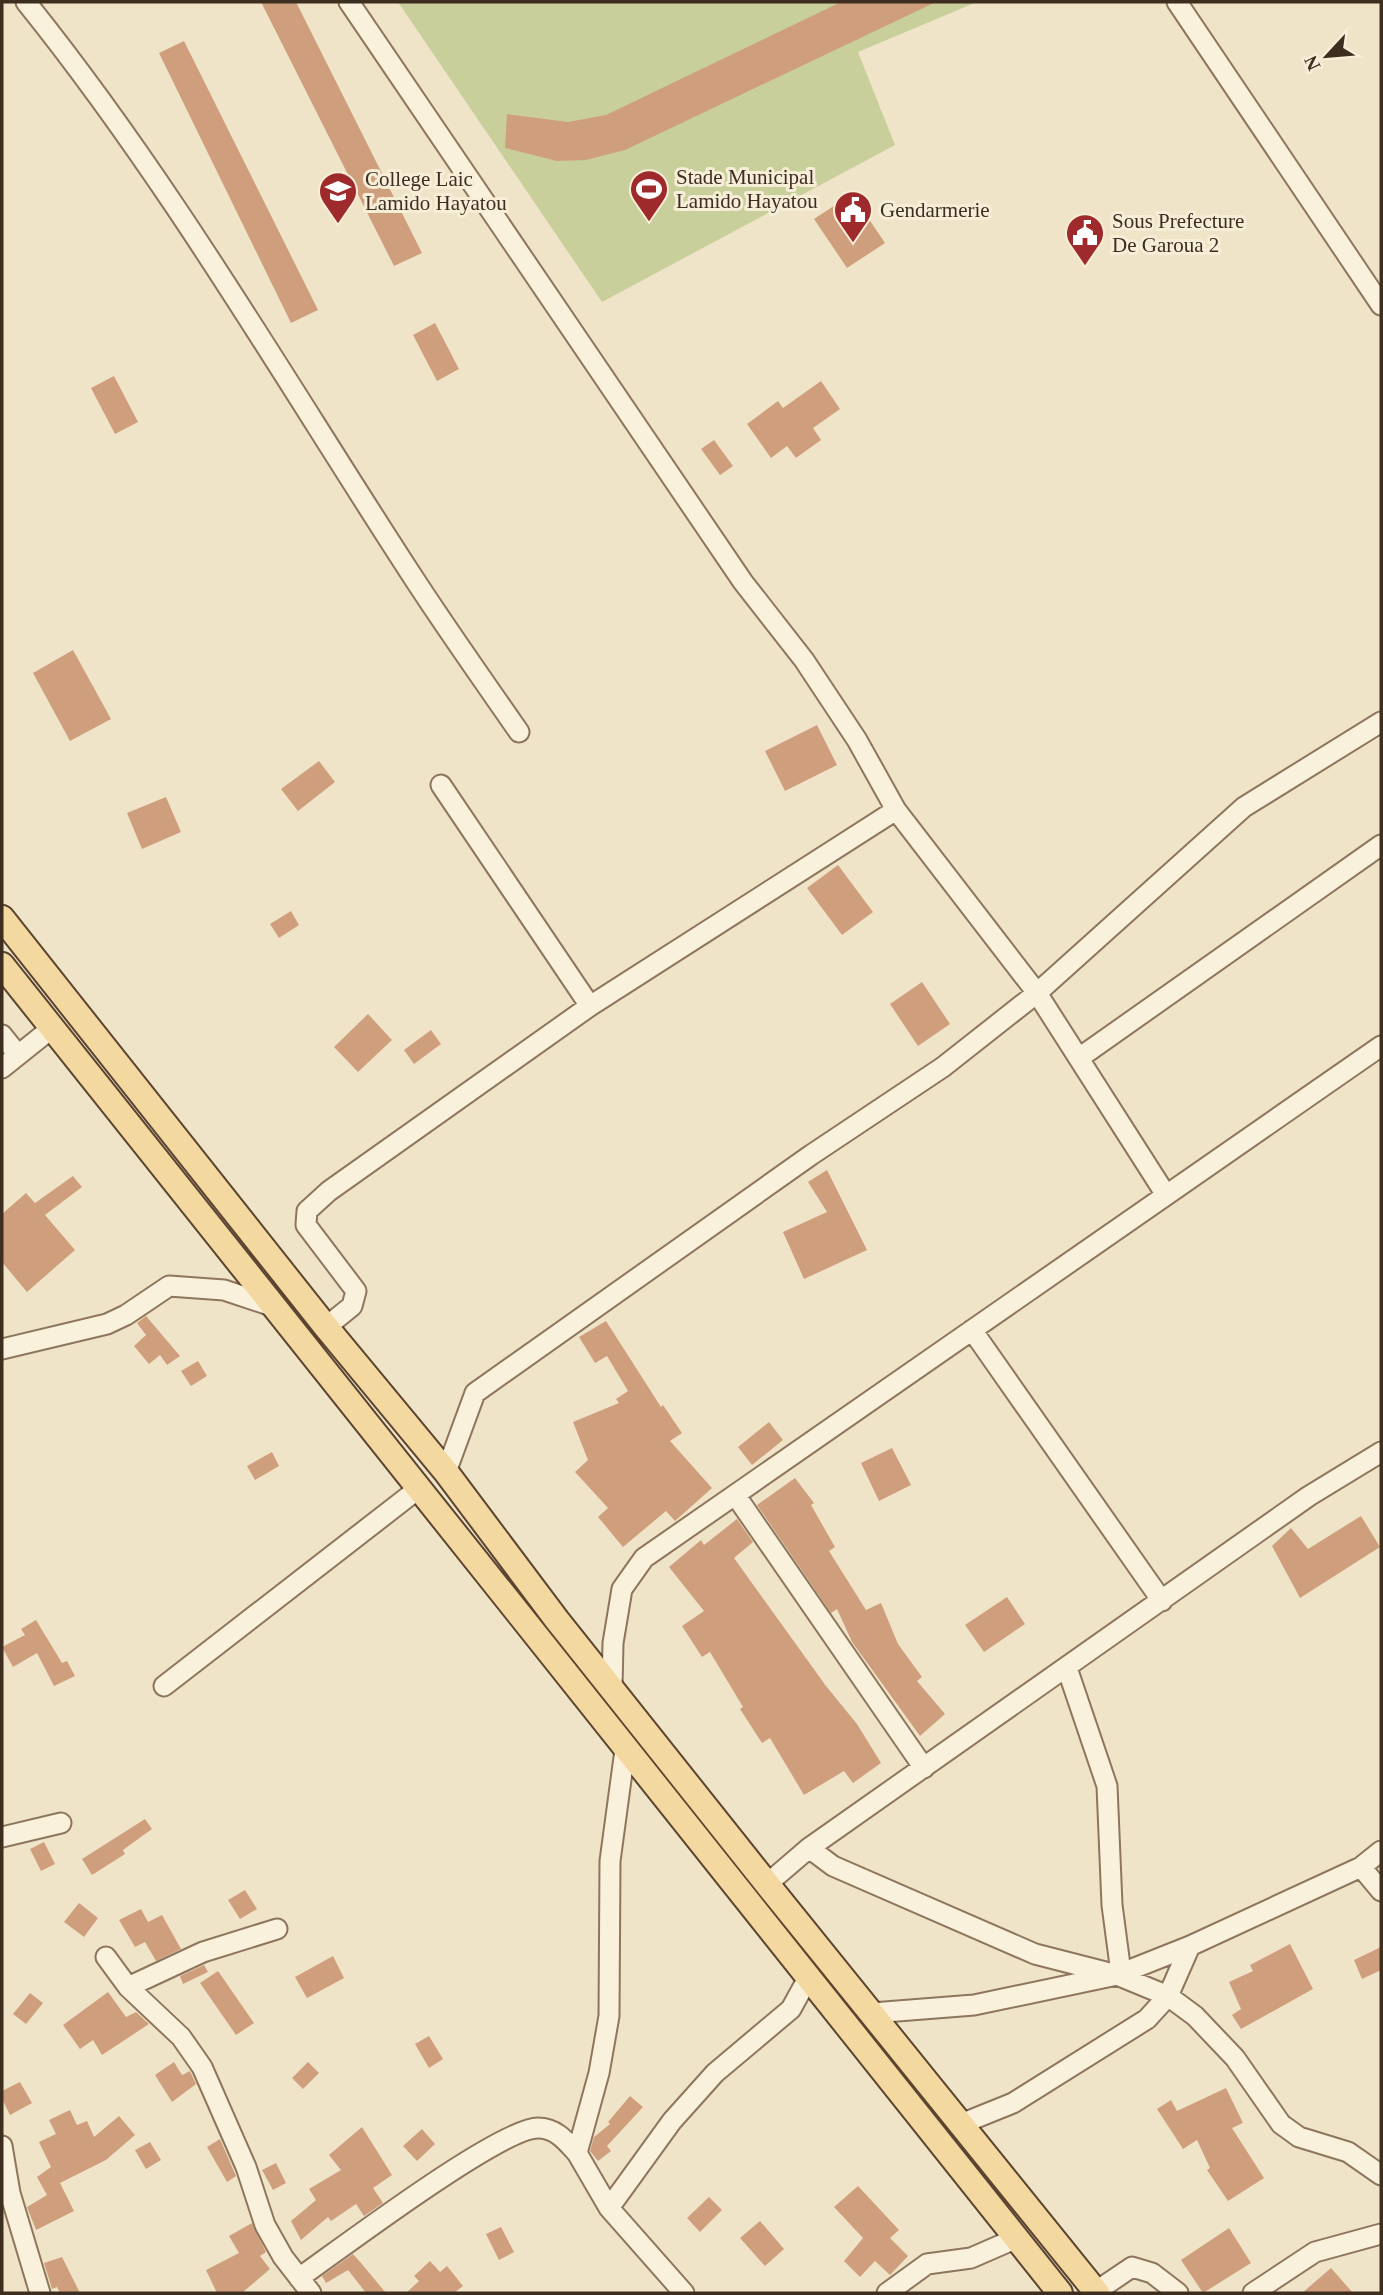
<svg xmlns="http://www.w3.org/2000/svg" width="1383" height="2295" font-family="Georgia,serif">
<rect width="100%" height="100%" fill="#f0e4c8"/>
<path fill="#c9cf9b" d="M398,2H977L858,52L895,145L602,302Z"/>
<path fill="#cf9f7d" d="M261,2H296L422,253L394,266Z
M841,2H936L625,150L586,160L557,161L505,148L507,114L568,122L606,115Z
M184,41L318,310L291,323L159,53Z
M852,194L885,243L847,268L814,219Z
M435,323L459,369L437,381L413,335Z
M114,376L138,422L115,434L91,388Z
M821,381L840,409L813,428L821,440L796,458L787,446L771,458L747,424L778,401L783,408Z
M714,440L733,466L720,475L701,449Z
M73,650L111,719L70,741L33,673Z
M817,725L837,765L785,791L765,751Z
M319,761L335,782L298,811L281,789Z
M166,797L181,832L142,849L127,813Z
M838,865L873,912L842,935L807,888Z
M291,911L299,925L279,938L270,924Z
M922,982L950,1024L918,1046L890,1004Z
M368,1014L392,1040L358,1072L334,1047Z
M431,1030L441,1044L414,1064L404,1050Z
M827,1170L867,1250L804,1279L783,1232L827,1212L808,1182Z
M73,1176L82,1187L45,1215L75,1250L27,1292L2,1262V1214L26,1193L35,1203Z
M146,1316L180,1356L167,1365L160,1355L149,1364L134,1346L146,1335L137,1323Z
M606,1321L661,1407L663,1405L682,1433L670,1441L712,1488L675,1521L666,1511L623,1547L598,1517L608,1508L575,1472L588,1460L573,1422L619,1403L616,1399L628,1391L607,1356L595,1363L579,1337Z
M198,1361L207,1376L191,1386L181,1371Z
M769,1422L783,1440L752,1465L738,1447Z
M892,1448L911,1485L879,1501L861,1463Z
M272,1452L279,1466L255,1480L247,1466Z
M795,1478L814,1503L811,1505L835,1547L829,1551L866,1610L881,1603L898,1644L922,1677L917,1681L945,1714L920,1736L852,1642L837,1609L831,1613L757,1505Z
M1361,1516L1380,1547L1300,1598L1272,1546L1291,1528L1308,1549Z
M737,1519L753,1542L734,1558L826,1686L857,1724L881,1763L853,1783L844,1771L804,1795L770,1738L762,1743L740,1709L743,1707L710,1652L702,1657L682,1626L704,1611L669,1567L701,1540L704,1545Z
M1007,1597L1025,1624L984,1652L965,1625Z
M36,1620L62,1663L67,1661L75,1676L54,1686L37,1653L13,1667L2,1647L25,1635L21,1629Z
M145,1819L152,1829L123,1850L125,1854L92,1875L82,1859Z
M44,1842L55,1864L41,1871L30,1849Z
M245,1890L257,1909L240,1919L228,1900Z
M79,1903L98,1918L84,1937L64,1922Z
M141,1909L148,1922L162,1915L181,1949L156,1961L145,1942L135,1947L119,1920Z
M1290,1944L1313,1989L1241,2029L1232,2015L1241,2009L1229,1982L1253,1971L1250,1965Z
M1381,1947V1970L1362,1979L1354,1960Z
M333,1956L344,1978L307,1998L295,1977Z
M204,1965L208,1972L183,1984L180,1976Z
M218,1971L254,2023L236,2035L200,1983Z
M108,1992L126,2017L136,2012L149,2024L102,2055L93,2040L80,2049L63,2025Z
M30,1993L43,2003L26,2024L13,2014Z
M429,2036L443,2059L429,2068L415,2044Z
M174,2062L182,2075L190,2071L196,2084L172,2102L155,2075Z
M308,2062L319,2073L303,2089L292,2078Z
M20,2082L32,2103L10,2115L2,2099V2091Z
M1226,2088L1243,2123L1232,2128L1264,2178L1228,2201L1207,2170L1210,2168L1197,2140L1183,2149L1157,2109L1171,2100L1177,2111Z
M630,2096L643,2107L607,2146L611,2151L598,2161L590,2151L594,2137L610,2124L608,2122Z
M70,2110L77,2125L87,2121L94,2137L119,2116L135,2135L106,2160L60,2183L74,2211L36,2230L27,2207L47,2195L37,2177L51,2167L39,2142L56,2134L49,2120Z
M362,2127L392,2175L373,2188L383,2203L364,2216L356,2204L331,2221L328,2217L301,2240L291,2221L316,2200L309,2189L341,2170L329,2155Z
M422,2129L435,2144L417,2161L403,2146Z
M220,2139L236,2176L227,2182L207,2147Z
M150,2142L161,2160L146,2169L135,2150Z
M276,2163L286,2183L273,2190L262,2170Z
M858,2186L899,2230L890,2238L908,2256L890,2275L875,2261L860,2277L844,2261L863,2238L834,2207Z
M709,2197L722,2210L700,2232L687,2218Z
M760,2221L784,2249L765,2266L740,2238Z
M252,2223L266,2252L260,2256L270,2269L242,2293H217L206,2270L239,2253L229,2236Z
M501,2227L514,2252L499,2260L486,2234Z
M1229,2228L1251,2263L1203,2293L1181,2260Z
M353,2254L361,2263L386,2293H366L348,2270L326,2283L322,2276Z
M62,2257L80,2293H60L57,2287L52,2289L44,2263Z
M430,2261L440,2272L447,2266L463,2286L454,2293H406L419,2281L414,2276Z
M1331,2268L1353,2293H1302Z"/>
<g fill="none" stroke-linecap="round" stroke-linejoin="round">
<defs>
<path id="minor" d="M26,2C170,181 286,382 411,574C446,628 483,680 519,732
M349,2L743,582L804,660L857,740L896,810L1037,993L1166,1195
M1177,2L1381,305
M441,785L590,1006
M2,1035L18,1055
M1079,1058L1381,845
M2,1068L52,1028
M326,1327L352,1306L356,1291L306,1225L307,1211L329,1191L590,1006L896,810
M972,1330L1162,1601
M2,1349L107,1324L126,1315L169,1286L224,1290L272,1306
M446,1472L475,1393L811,1155L943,1067L1037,993L1244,807L1381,722
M736,1496L924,1768
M1067,1668L1107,1786L1112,1905L1121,1973
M164,1686L418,1489
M612,1687L613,1643L622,1589L644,1558L1381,1046
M625,1750L610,1861L609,2016L599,2073L577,2153L609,2208L684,2293
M2,1837L61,1823
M809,1848L833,1866L1035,1954L1117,1975L1168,1996L1195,2016L1235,2058L1281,2124L1299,2137L1348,2152L1381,2175
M1361,1867L1381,1891
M767,1884L809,1848L1309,1496L1381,1452
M106,1957L128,1987L181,2037L202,2067L246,2167L265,2225L283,2257L311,2293
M128,1987L203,1952L277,1929
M872,2013L974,2005L1117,1975L1190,1946L1361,1867L1381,1851
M961,2124L1013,2103L1147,2019L1168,1996L1190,1946
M2,2146L10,2193L40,2293
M609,2208L672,2121L715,2073L791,2009L808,1978
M299,2278C339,2250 500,2128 538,2128C556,2128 566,2141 577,2153
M1095,2292L1132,2267L1152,2273L1178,2293
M887,2293L927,2264L971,2258L1017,2238
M1253,2293L1315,2252L1381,2234"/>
<path id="major" d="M2,918L326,1327L446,1472L557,1620L767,1884L1097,2293
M2,965L1060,2293"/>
</defs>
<use href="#minor" stroke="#8d765c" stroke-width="23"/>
<use href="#major" stroke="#5b4430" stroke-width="28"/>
<use href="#minor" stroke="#faf1dc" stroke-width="19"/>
<use href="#major" stroke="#f3d9a0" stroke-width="24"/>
</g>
<defs>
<symbol id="stadium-pin" viewBox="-11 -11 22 30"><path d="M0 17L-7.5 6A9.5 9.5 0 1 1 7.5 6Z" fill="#9e2a2b" stroke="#f7eed8"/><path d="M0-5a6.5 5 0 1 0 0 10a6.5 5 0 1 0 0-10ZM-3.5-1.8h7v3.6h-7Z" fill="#fff"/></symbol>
<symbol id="school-pin" viewBox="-11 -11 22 30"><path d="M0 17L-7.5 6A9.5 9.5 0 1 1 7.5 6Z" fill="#9e2a2b" stroke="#f7eed8"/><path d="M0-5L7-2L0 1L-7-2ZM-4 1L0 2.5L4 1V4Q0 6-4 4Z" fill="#fff"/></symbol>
<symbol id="civic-pin" viewBox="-11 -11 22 30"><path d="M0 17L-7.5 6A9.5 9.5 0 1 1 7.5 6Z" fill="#9e2a2b" stroke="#f7eed8"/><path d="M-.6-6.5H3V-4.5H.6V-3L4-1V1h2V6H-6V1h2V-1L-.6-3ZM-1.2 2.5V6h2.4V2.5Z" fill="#fff"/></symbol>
</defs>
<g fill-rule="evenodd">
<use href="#stadium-pin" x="627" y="167" width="44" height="60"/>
<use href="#school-pin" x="316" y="169" width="44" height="60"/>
<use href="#civic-pin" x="831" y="188" width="44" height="60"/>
<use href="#civic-pin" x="1063" y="211" width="44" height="60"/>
</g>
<g text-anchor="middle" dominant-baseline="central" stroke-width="6" stroke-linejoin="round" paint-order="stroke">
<g font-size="21" fill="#3d2e20" stroke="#f7eed8" text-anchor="start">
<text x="676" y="177">Stade Municipal<tspan x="676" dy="24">Lamido Hayatou</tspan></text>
<text x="365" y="179">College Laic<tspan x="365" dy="24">Lamido Hayatou</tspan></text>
<text x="880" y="210">Gendarmerie</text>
<text x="1112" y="221">Sous Prefecture<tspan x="1112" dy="24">De Garoua 2</tspan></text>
</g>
</g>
<rect width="1383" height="2295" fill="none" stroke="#3d2e20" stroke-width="7"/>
<g transform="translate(1327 56) rotate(244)" stroke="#f7eed8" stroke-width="5" paint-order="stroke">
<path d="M0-5L12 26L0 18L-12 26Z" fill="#3d2e20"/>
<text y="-10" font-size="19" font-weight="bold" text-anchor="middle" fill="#3d2e20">N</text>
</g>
</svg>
